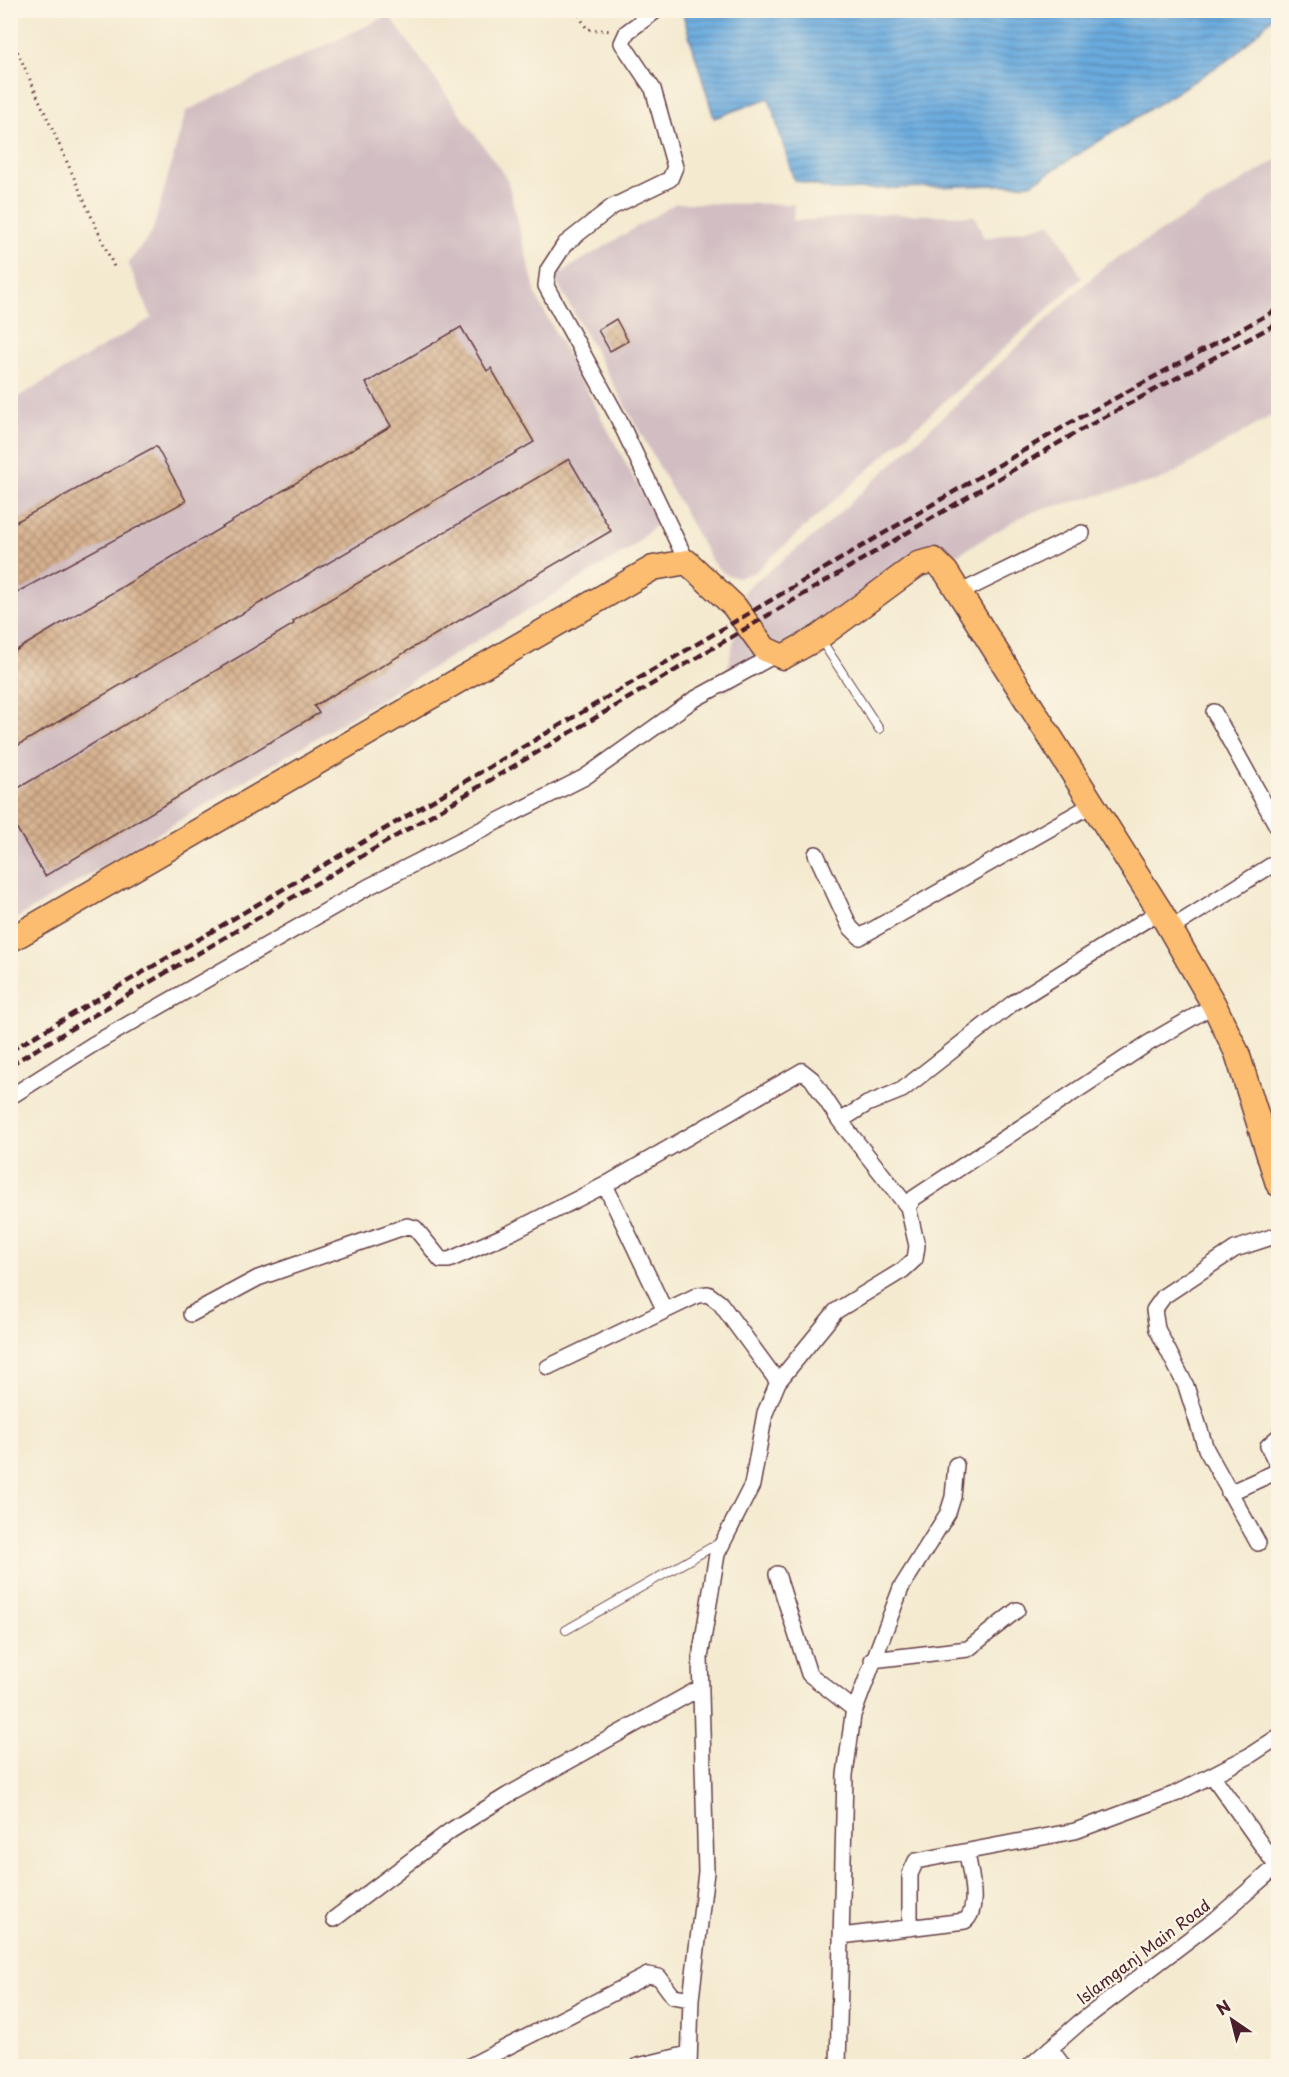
<svg xmlns="http://www.w3.org/2000/svg" width="1289" height="2077" font-family="'Playpen Sans',sans-serif">
<defs>
<pattern id="water-rules" width="6" height="5" patternUnits="userSpaceOnUse" patternTransform="scale(1.5)"><rect width="6" height="5" fill="#6aabde"/><path d="M0 2.5h6" fill="none" stroke="#598bb4"/></pattern>
<pattern id="building-cross-hatch" width="8" height="8" patternUnits="userSpaceOnUse" patternTransform="scale(1.5)"><rect width="8" height="8" fill="#d5b08d"/><path d="M0 0l8 8M0 8l8-8" fill="none" stroke="#af8f73"/></pattern>
</defs>
<rect width="100%" height="100%" fill="#fcf5e5"/>
<filter id="ink" filterUnits="userSpaceOnUse"><feTurbulence type="fractalNoise" baseFrequency=".0167" numOctaves="2"/><feDisplacementMap in="SourceGraphic" scale="12" xChannelSelector="R" yChannelSelector="G"/><feConvolveMatrix kernelMatrix="1 2 1 2 8 2 1 2 1" color-interpolation-filters="sRGB"/></filter>
<filter id="wash" filterUnits="userSpaceOnUse"><feTurbulence type="fractalNoise" baseFrequency=".008" numOctaves="4" result="noise"/><feDisplacementMap in="SourceGraphic" scale="24" xChannelSelector="R" yChannelSelector="G"/><feGaussianBlur stdDeviation="1.35" result="paint"/><feColorMatrix in="noise" values="0 0 0 0 0 0 0 0 0 0 0 0 0 0 0 0 0 1.4 0 .05"/><feComposite in="paint" operator="in"/></filter>
<g filter="url(#wash)">
<rect width="100%" height="100%" fill="#f4ead0"/>
<path fill="#d2bec2" d="M389,15L507,179L537,298L658,523L631,548L11,922V401L152,318L128,263L152,233L186,111Z
M1278,159V412L1164,479L1028,513L722,693L745,589L819,532L1104,266Z
M676,203L794,204L793,221L889,214L975,216L984,239L1052,223L1082,278L755,572L739,577L726,575L712,562L554,277Z"/>
<path fill="url(#water-rules)" stroke="#5a6584" stroke-width="1.5" d="M682,11L1278,10V12L1234,56L1031,184L832,190L794,180L769,98L714,118Z"/>
<g id="blocks">
<path fill="url(#building-cross-hatch)" d="M616,319L628,341L610,351L598,330Z
M461,327L487,371L491,368L534,442L10,750V654L391,426L366,383Z
M156,446L186,501L10,596V525Z
M569,459L611,531L314,706L319,713L45,876L10,817V793L294,624L293,621Z"/>
</g>
</g>
<g filter="url(#ink)">
<use href="#blocks" fill-opacity="0" stroke="#643d44" stroke-width="1.5"/>
<g fill="none" stroke-linecap="round" stroke-linejoin="round">
<defs>
<path id="service" d="M821,640L879,729
M566,1630L719,1543"/>
<path id="minor" d="M657,10L627,32L622,43L653,89L675,167L670,179L612,207L565,244L548,270L546,286L617,416L687,562
M959,593L1082,533
M1214,712L1278,828
M816,854L850,927L860,937L1093,804
M1170,929L1278,861
M10,1097L92,1045L368,887L585,777L693,700L775,655
M840,1121L867,1104L902,1090L1013,1003L1160,911
M605,1185L665,1311
M191,1314L258,1278L407,1226L415,1228L441,1260H449L510,1233L605,1185L802,1071L812,1079L840,1121L908,1207
M548,1367L698,1295L708,1294L720,1303L778,1382
M1229,1493L1276,1472L1277,1464L1268,1446L1278,1437
M1258,1543L1206,1449L1186,1386L1157,1329L1154,1310L1164,1296L1235,1249L1278,1235
M777,1574L809,1674L855,1710
M872,1660L968,1649L1017,1610
M1212,1775L1277,1867
M334,1919L450,1831L508,1795L700,1688
M910,1928V1874L916,1861L1075,1831L1175,1794L1249,1756L1278,1737
M841,1936L965,1921C981,1908 969,1870 967,1852
M1050,2048L1063,2066
M470,2066L648,1975L659,1977L673,1996L691,1999
M638,2066L688,2054
M689,2066L691,1999L706,1872L700,1658L717,1554L752,1485L765,1413L778,1382L836,1311L903,1270L915,1259L917,1246L908,1207L914,1198L1147,1044L1214,1005
M838,2066L845,1775L853,1715L901,1588L948,1513L953,1497L956,1465
M1030,2066L1079,2023L1216,1919L1278,1865"/>
<path id="primary" d="M10,940L653,568L687,562L734,606L765,649L783,657L819,637L918,564L934,560L946,572L1160,911L1214,1005L1237,1053L1278,1184"/>
</defs>
<use href="#service" stroke="#643d44" stroke-width="10"/>
<use href="#minor" stroke="#643d44" stroke-width="18"/>
<use href="#primary" stroke="#643d44" stroke-width="27"/>
<path stroke="#643d44" stroke-width="3" stroke-dasharray="1.5 4.5" stroke-linecap="butt" d="M576,10L587,29L612,31
M10,35L115,269"/>
<use href="#service" stroke="#fff" stroke-width="8"/>
<use href="#minor" stroke="#fff" stroke-width="15"/>
<use href="#primary" stroke="#fcbd6f" stroke-width="24"/>
<path stroke="#4a1f2b" stroke-width="4.5" stroke-dasharray="9 4.5" stroke-linecap="butt" d="M10,1051L1070,423L1278,309
M10,1065L1077,432L1278,323"/>
</g>
</g>
<g text-anchor="middle" dominant-baseline="central" stroke-width="4.5" stroke-linejoin="round" paint-order="stroke">
<g font-size="16" fill="#4a1f2b" stroke="#fcf5e5">
<text transform="translate(1143 1951) rotate(-37)">Islamganj Main Road</text>
</g>
</g>
<rect width="1289" height="2077" fill="none" stroke="#fcf5e5" stroke-width="36"/>
<g transform="translate(1232 2020) rotate(325)" stroke="#fcf5e5" stroke-width="4.5" paint-order="stroke">
<path d="M0-4.5L10 22L0 15L-10 22Z" fill="#4a1f2b"/>
<text y="-9" font-size="16" font-weight="bold" text-anchor="middle" fill="#4a1f2b">N</text>
</g>
</svg>
